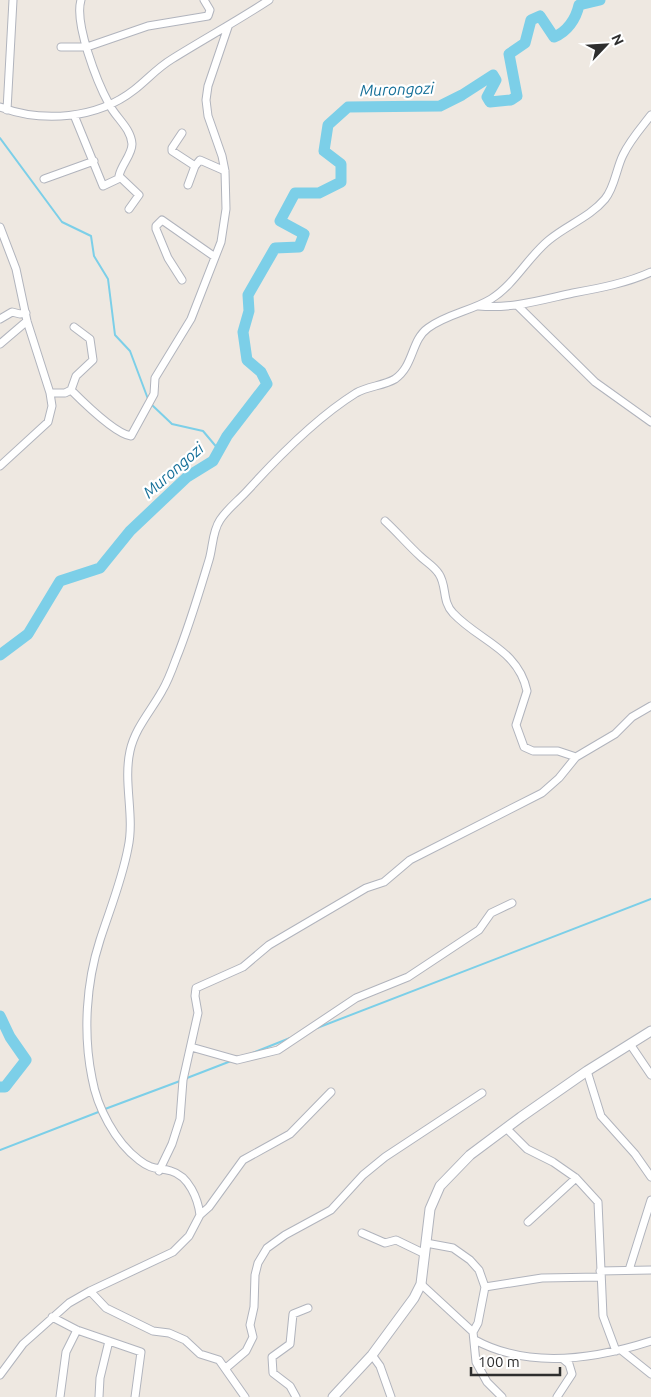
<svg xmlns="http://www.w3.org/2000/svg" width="651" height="1397" font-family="Ubuntu,sans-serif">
<rect width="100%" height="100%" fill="#eee8e1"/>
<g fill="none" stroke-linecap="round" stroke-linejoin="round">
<path stroke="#7ccfe8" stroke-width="2" d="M0,138L62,222L91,236L94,256L108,279L115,335L130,351L148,399
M152,405L172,424L203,431L219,450
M317,1028L651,899
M250,1054L290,1038
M187,1078L231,1061
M105,1109L180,1081
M0,1150L101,1111"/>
<path stroke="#7ccfe8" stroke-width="11" d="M0,655L28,634L60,581L100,568L130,531L187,477L213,461L227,436L267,384L261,372L247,360L243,332L249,311L248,295L275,248L299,247L304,234L280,221L295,193H319L341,182V164L324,151L328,125L348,107L440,106L462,95L493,75L496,80L487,97L490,102L511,100L517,96L509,54L525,43L531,20L540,16L554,37C567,32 576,19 579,5L600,0
M0,1016L10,1037L26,1060L5,1087H0"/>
<defs>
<path id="minor" d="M81,0C74,23 97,82 109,104C115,117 131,128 132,144C132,155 121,165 119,176L139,195L129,209
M61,47H87L148,26L208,16L210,10L204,0
M0,107C43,123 97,119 134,90C147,80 157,68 172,59C204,39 237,21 269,0
M7,110L13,0
M74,115L103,186L120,178
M182,133L172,148V151L195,166
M44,179L94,161
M188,185L195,166L200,160L225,171
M0,227L16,269L27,321L50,393L52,406L48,422L0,466
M182,280L168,258L156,229V226L162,220L215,257
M517,305L595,382L651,422
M479,306C512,309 541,300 573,293C600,288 627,283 651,272
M0,319L12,312L20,314L26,313
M0,344L27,321
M71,390L76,376L93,360L90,339L74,327
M50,393H65L71,390C83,402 116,434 131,436L154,394L155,378L191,319L221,242L226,209L225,171L222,156L208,116L206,100L208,86L228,27
M385,521C397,532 408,545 420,556C426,562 434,566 439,574C447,586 442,602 453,613C479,641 518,649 527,691L516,725L524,747L533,751H558L576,757
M630,1044L651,1075
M191,1047L237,1060L278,1050L356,998L408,977L479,930L491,913L512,903
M587,1071L601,1116L635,1154L651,1177
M506,1128L527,1149L553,1162L576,1178L598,1202L603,1316L616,1351
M159,1171L172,1144L180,1119L183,1080L198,1013L195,996L196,988L243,967L269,945L366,888L384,882L410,860L542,793L559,778L576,757L615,734L632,717L651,706
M200,1215L209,1207L243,1160L290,1134L331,1092
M528,1222L576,1178
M362,1233L385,1243L396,1240L425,1254
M426,1243L453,1248L470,1260L479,1270L485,1287L478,1323L473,1332L476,1362L487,1382L502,1397
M629,1270L651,1200
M600,1271L651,1270
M421,1284L473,1332
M485,1287L542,1278L600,1277
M90,1291L106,1308L153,1331L169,1333L185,1340L200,1354L219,1360L245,1397
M52,1317L77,1330L141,1352L135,1397
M475,1340C528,1369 595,1359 651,1341
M621,1350L651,1374
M372,1355L380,1366L391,1397
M226,1368L246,1351L253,1337L250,1325L254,1307L255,1275L258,1263L267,1248L285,1235L331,1210L363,1175L385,1157L482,1093
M0,1375L23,1344L69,1303L90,1291L173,1252L189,1236L200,1215C198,1199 189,1176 171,1171C158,1167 153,1171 139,1160C115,1142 97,1107 92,1078C83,1034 86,983 100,940C110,909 122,880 128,848C135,816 123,783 130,751C135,728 151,711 162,691C168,681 172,670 176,659C189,627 199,593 209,560C213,547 212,532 220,520C227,509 239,500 248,490C277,458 319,416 356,393C368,386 383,386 395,379C414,366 411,340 428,328C447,314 471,311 491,299C514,285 528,257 549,240C567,225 590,217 605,199C615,187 616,169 623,155C630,140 641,128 651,115
M60,1397L66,1352L77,1330
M99,1397L100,1378L109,1341
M296,1397L290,1386L273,1373L272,1357L290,1344L293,1314L308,1308
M557,1397L572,1374L569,1364L563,1359"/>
<path id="tertiary" d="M333,1397L372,1355L414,1298L421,1284L430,1209L440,1186L470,1155L521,1117L587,1071L651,1031"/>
</defs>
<use href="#minor" stroke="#b1b4bd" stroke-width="9"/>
<use href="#tertiary" stroke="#b1b4bd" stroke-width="11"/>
<use href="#minor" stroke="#fff" stroke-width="7"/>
<use href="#tertiary" stroke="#fff" stroke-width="9"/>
</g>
<g text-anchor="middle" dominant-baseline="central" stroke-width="4.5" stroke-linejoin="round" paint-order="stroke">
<g font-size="16" font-style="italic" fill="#167099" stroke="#fff">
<text transform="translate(397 89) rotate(-2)">Murongozi</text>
<text transform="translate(173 470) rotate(-41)">Murongozi</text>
</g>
</g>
<g transform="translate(606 45) rotate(65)" stroke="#ffffff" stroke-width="4" paint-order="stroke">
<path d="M0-4L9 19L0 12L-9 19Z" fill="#2e2e2e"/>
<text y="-8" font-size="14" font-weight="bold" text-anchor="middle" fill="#2e2e2e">N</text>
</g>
<path d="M471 1367v8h89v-8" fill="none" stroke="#2e2e2e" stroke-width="2.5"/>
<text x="478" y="1367" font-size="15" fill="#2e2e2e" stroke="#ffffff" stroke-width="4" paint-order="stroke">100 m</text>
</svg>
